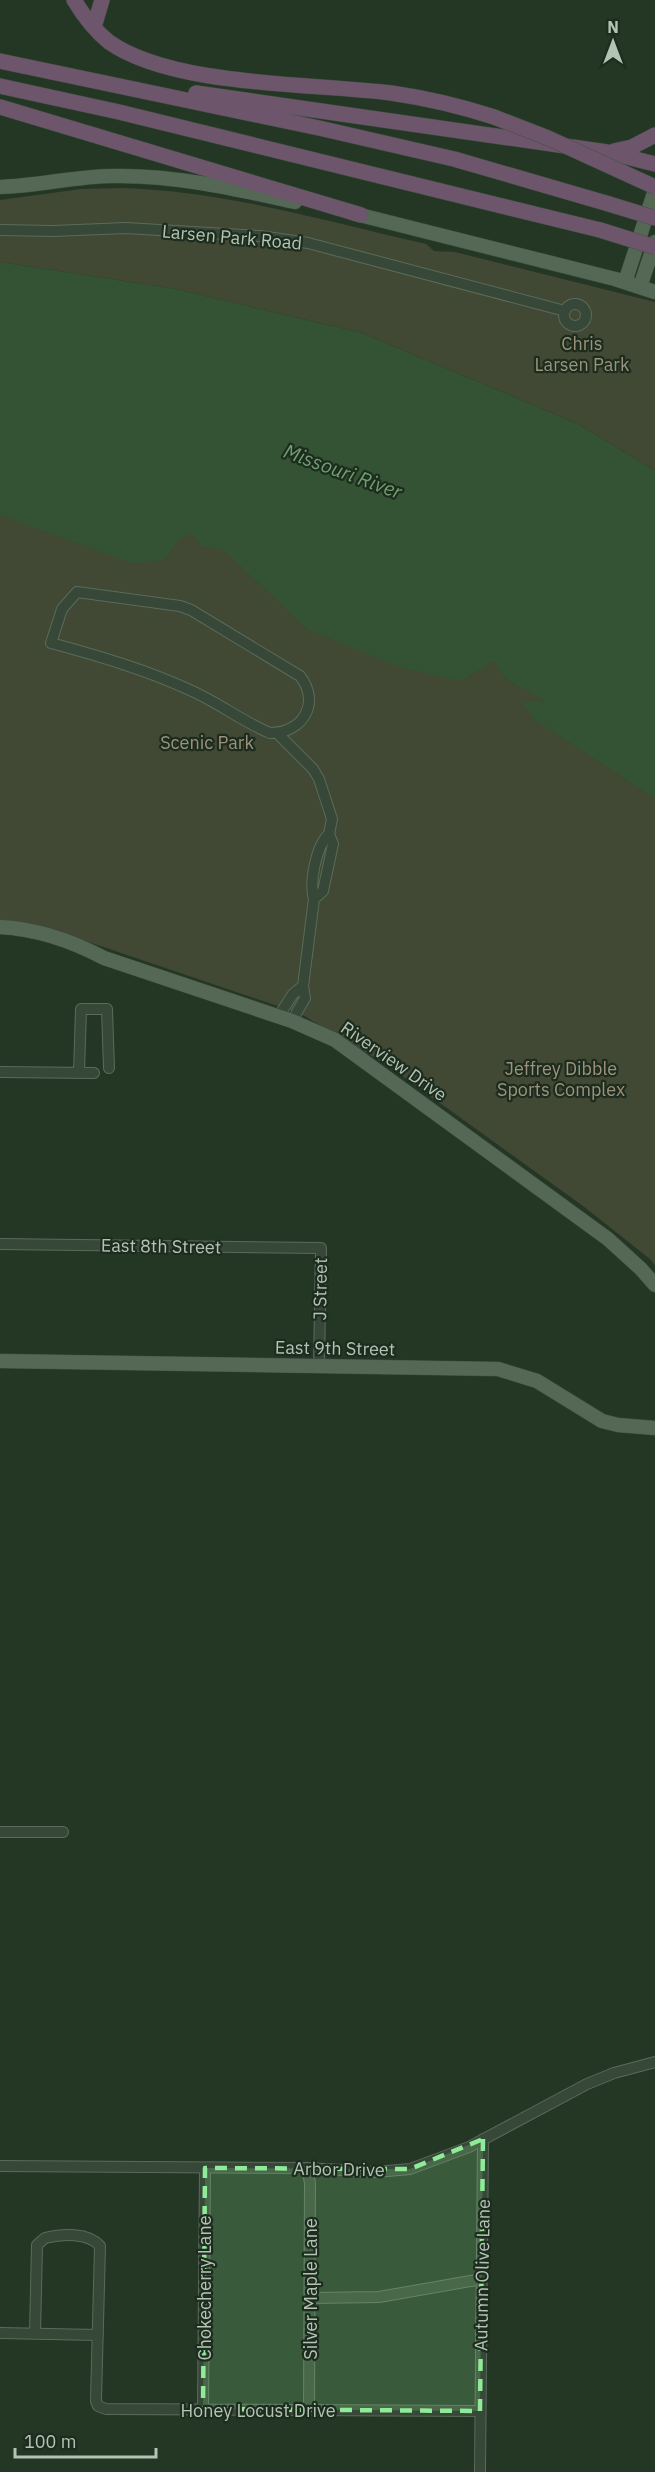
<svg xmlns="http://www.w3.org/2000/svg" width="655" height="2472" font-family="'IBM Plex Sans',sans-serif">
<rect width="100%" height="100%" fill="#243725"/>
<path fill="#414834" d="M122,188C225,191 326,221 426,244L434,251L455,252L655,302V471L578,424L362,333L176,289L0,262V200L81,189Z
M0,469L451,597L655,735V1266L650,1259L583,1206L390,1067L301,1014L71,936L0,922Z"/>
<path fill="#335334" d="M0,262L176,289L362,333L578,424L655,471V798L535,720L521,701L546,702L505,678L494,661L460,681L399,667L307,629L224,550L202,546L192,533L179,539L164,560L132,563L0,515Z"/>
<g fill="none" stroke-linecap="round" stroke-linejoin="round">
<defs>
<path id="minor" d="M0,230L53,231L126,228L260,236L308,243L565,311
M564 315a11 11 0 1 1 22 0a11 11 0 1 1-22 0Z
M77,592L180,606L191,610L300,676C321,703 303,733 270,733C243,722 219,703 192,691C147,670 99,656 51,643L62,609Z
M277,733L313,769L319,779L332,819L329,834L333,844L323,891L314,899
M278,1017L293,994L303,986
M292,1021L305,998L303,986L314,899C309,883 316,846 329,834
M0,1072L94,1073
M79,1073L81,1009H107L109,1068
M0,1244L321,1248L319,1365
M0,1832H63
M0,2166L307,2168L376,2172L410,2169L469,2147L587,2084L614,2073L655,2062
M307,2168L310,2183L309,2410
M310,2298L379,2297L482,2279
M0,2333L98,2335
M35,2334L37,2245L45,2238C62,2234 88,2232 100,2246L96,2401L98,2406L106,2409L480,2411
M203,2409L205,2168
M480,2472L483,2139"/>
<path id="major" d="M0,187C38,186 76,176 114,176C175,175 236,189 295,202
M352,213L615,279L655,292
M625,282L655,190
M640,287L655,242
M0,927C37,929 72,941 104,958L292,1021L335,1040L608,1239L641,1269L655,1285
M0,1361L498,1369L537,1381L602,1421L618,1425L655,1428"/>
<path id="highway" d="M74,0C83,15 95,31 109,42C173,87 312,83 391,93C426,98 460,106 494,117
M94,27L102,0
M0,61L319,128L454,159L609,204
M0,86L119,112L600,230
M196,93L607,152L655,164
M0,107L361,215
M614,151L632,147L655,135"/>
</defs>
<use href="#minor" stroke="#5a6b5c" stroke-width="12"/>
<use href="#major" stroke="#405142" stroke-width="15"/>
<use href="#highway" stroke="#425244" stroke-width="16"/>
<use href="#minor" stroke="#374838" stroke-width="10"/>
<use href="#major" stroke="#556856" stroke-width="14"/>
<use href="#highway" stroke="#6d556b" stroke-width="15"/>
<defs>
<path id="highway-bridge" d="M494,117L548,138L655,187
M609,204L655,218
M600,230L655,247"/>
</defs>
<use href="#highway-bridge" stroke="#425244" stroke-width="16" stroke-linecap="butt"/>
<use href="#highway-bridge" stroke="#6d556b" stroke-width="15"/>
</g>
<path fill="#90eb98" fill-opacity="0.2" stroke="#90eb98" stroke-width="4.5" stroke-dasharray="12 8" stroke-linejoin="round" d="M483,2139L480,2411L203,2409L205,2168L410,2169Z"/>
<g text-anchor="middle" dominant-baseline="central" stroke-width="4.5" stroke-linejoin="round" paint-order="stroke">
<g font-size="18" fill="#b2c4b4" stroke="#1d2c1e">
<text transform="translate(232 237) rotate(5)">Larsen Park Road</text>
<text transform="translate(394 1061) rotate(35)">Riverview Drive</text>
<text transform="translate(161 1246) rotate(1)">East 8th Street</text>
<text transform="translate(320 1289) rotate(-89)">J Street</text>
<text transform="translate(335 1348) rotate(1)">East 9th Street</text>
<text transform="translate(339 2169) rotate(1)">Arbor Drive</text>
<text transform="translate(482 2275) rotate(-89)">Autumn Olive Lane</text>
<text transform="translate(204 2288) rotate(-90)">Chokecherry Lane</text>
<text transform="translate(310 2289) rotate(-90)">Silver Maple Lane</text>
<text x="258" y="2410">Honey Locust Drive</text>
</g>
<g font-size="18" fill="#9d937b" stroke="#1d2c1e">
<text x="582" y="343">Chris<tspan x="582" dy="21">Larsen Park</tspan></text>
<text x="207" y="742">Scenic Park</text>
<text x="561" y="1068">Jeffrey Dibble<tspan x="561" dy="21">Sports Complex</tspan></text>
</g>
<g font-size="20" font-style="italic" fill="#6f9f71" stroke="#1d2c1e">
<text transform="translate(343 471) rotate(20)">Missouri River</text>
</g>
</g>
<g transform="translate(613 42)" stroke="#1d2c1e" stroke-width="4.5" paint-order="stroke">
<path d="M0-4.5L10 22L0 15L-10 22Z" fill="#b2c4b4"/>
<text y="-9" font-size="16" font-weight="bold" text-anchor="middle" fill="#b2c4b4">N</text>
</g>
<path d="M15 2448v9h141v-9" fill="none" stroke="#b2c4b4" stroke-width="3"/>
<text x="24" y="2448" font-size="18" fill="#b2c4b4" stroke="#1d2c1e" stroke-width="4.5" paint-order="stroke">100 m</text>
</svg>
